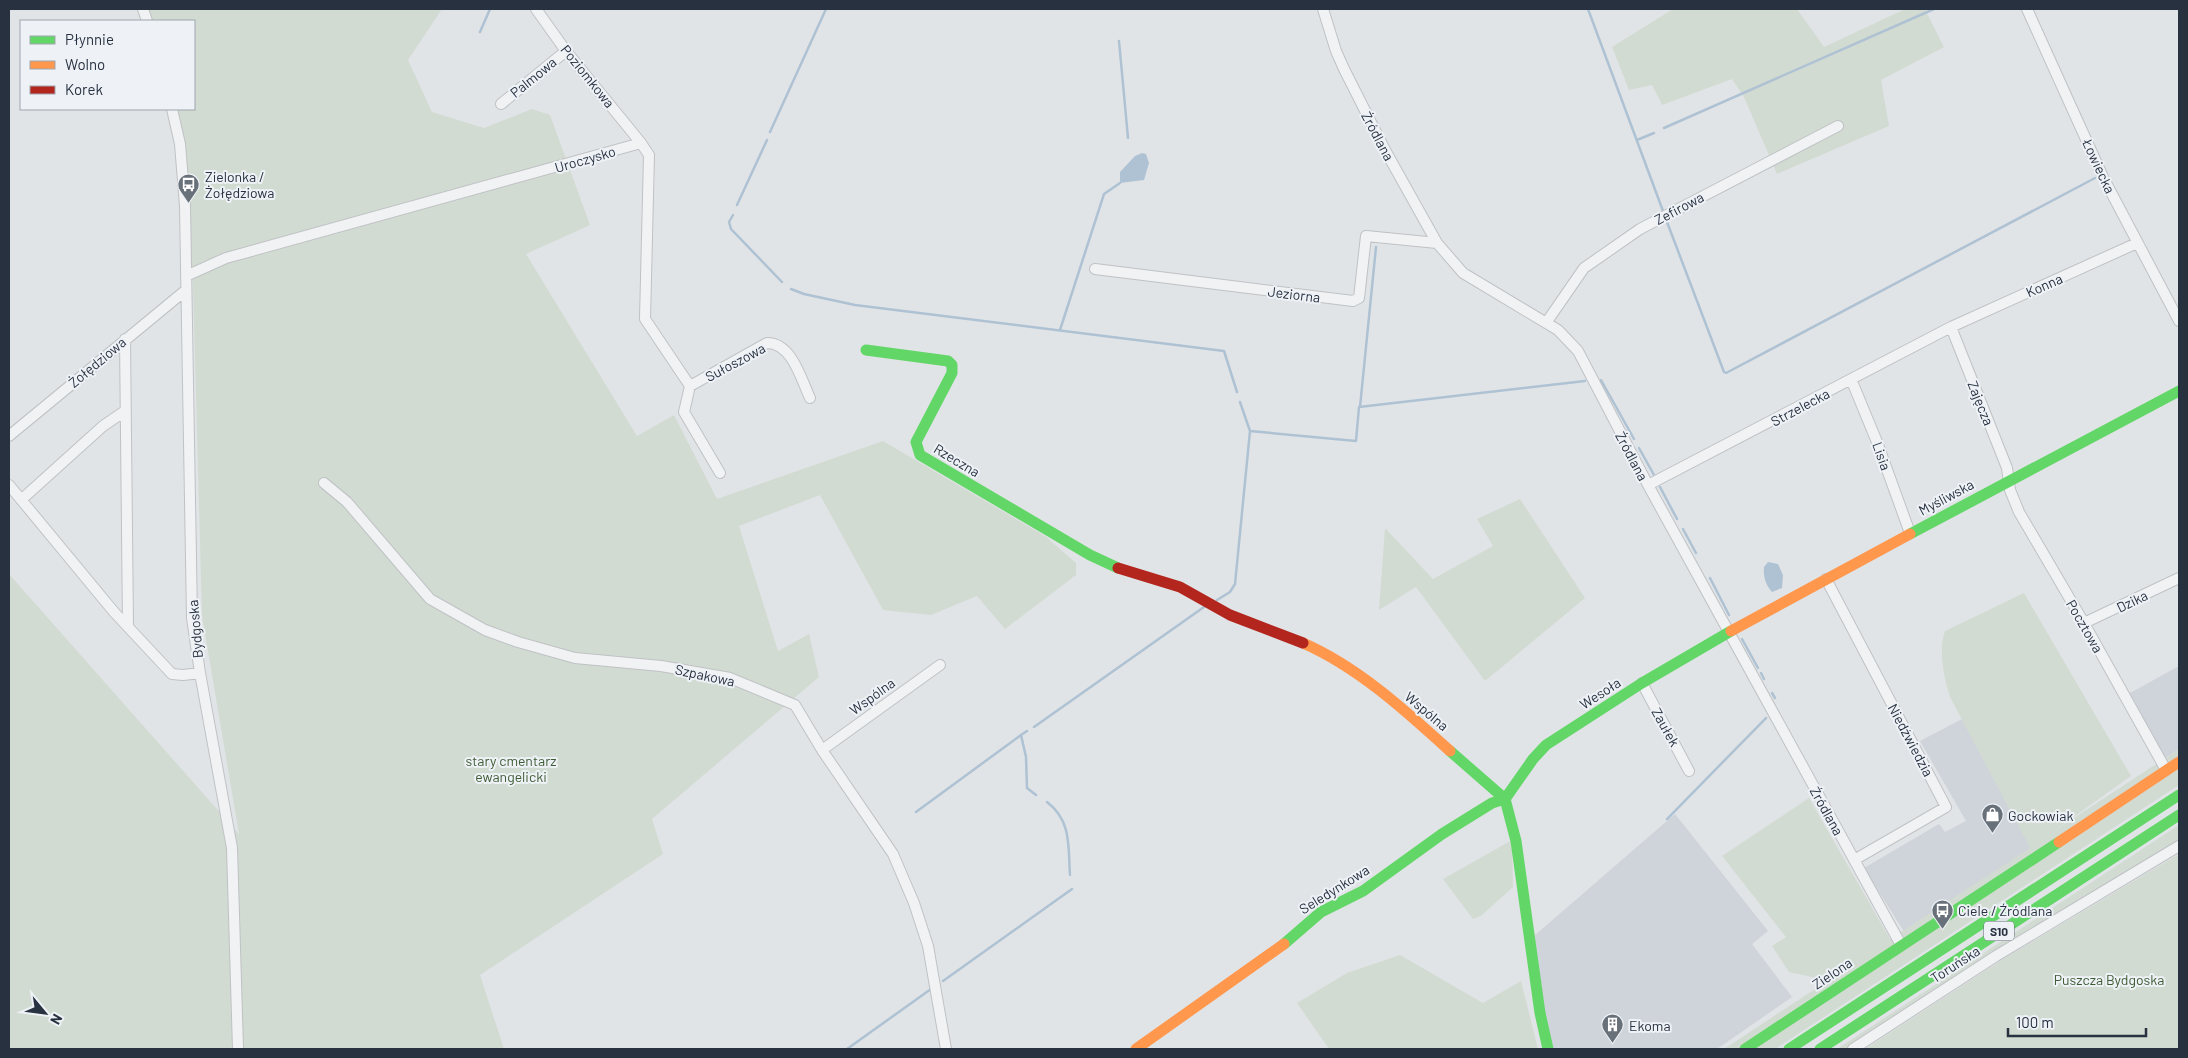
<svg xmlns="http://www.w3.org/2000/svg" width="2188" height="1058" font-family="Barlow,sans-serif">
<rect width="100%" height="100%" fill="#e1e4e7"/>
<path fill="#cfd3da" d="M2179,666V749L2165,758L2130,693Z
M1962,719L2031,848L1905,933L1864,868L1939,824L1945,832L1966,821L1920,741Z
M1675,814L1768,931L1752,944L1792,997L1717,1049H1548L1534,936Z"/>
<path fill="#d2dbd2" d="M145,9H442L408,60L432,112L484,128L532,109L550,115L590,225L526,254L637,436L674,415L717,499L883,441L1045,536L1076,563V575L1005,629L977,596L931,615L883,610L820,495L739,526L778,651L809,634L819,677L652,819L663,854L480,975L504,1049H9V574L239,834L202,616L193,286L177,109H194V21H149Z
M1673,9H1797L1824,47L1905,9H1925L1944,47L1881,80L1889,126L1777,174L1744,97L1732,79L1662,105L1652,85L1629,90L1612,47Z
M1520,499L1585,598L1485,681L1416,587L1379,610L1385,528L1433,579L1493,546L1477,519Z
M2024,593L2131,776L2051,833L2179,749V785L1775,1049H1724L1818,987L1812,977L1789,972L1772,946L1786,937L1722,856L1809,798L1890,939L2030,848L1951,699C1944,681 1938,649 1945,631Z
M2179,825V841L1848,1049H1837Z
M1512,840L1513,887L1481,916L1473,919L1443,879Z
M2179,854V1049H1865L2000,961Z
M1400,955L1483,1003L1521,981L1538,1049H1329L1297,1003L1347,973Z"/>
<path fill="#aec2d3" d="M1142,153L1146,154L1149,163L1144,180L1120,183V172L1135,156Z
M1768,562L1778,564L1783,575L1782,588L1772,592C1766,585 1763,577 1764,567Z"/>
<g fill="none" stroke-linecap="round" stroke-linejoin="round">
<path stroke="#aec2d3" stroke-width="2.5" d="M1588,9L1663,211
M480,32L490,9
M1119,41L1128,138
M1664,128L1934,9
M770,132L826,9
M1637,140L1654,133
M737,205L767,140
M733,215L729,222L731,229L782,282
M1667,222L1724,372L1726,373L2095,178
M791,289L804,294L855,305L1224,351L1237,392
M1060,330L1104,194L1120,183
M1601,380L1634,439
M1360,407L1376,247
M1250,431L1356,441L1359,407L1585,381
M1639,448L1654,475
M1660,487L1677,519
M1683,529L1696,553
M1710,578L1729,615
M1217,600L1230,592L1235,584L1250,431L1240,402
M1742,639L1758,668
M1761,673L1764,679
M1772,693L1775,698
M1034,727L1204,607
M1027,731L1021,735L1026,757L1027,788L1036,795
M1047,802C1072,821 1068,847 1070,875
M916,812L1021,735
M1667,819L1766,718
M943,981L1072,889
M847,1049L931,989"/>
<defs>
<path id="street" d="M143,9L147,21
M536,9L566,51L641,143
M1323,9L1336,51L1344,69L1385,150L1437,243L1463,273L1558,330L1578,351L1648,485L1901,945
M2027,9L2103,177L2179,321
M501,104L566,51
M172,109L180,144L185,206L192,618L200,673L232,848L238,1049
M1095,269L1353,301L1359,298L1366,236L1437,243
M186,276L226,258L641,143L649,155L645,319L690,386L684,412L720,473
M1546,323L1584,268L1640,229L1838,126
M1951,327L2007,468L2010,490L2019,512L2084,623L2166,770
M125,339L128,626
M1851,379L1877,442L1910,533
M690,386L767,343C792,343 801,379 810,398
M9,436L186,290
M324,483L347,502L430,599L485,630L518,642L575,658L661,666L730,678L795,705L822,750L893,854L914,903L928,946L946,1049
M9,485L114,612L172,674L183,675L200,673
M1648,485L1951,327L2137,243
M21,500L103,426L125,411
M1826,579L1946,807L1854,860
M2084,623L2179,578
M1642,683L1689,771
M822,750L940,665
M1853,1049L1996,956L2179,846"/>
</defs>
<use href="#street" stroke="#bfc2c5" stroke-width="12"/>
<use href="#street" stroke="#f1f2f3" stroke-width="10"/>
<path stroke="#63d668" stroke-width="11" d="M866,350L948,361L952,365V373L916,442L920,455L1090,555L1118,568
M1910,534L2179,391
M1450,751L1505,799L1516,841L1540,1013L1548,1049
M1284,944L1321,912L1363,891L1442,834L1492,803L1505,799L1533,759L1546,745L1642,683L1731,631
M1745,1049L2059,842
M1789,1049L2179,795
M1820,1049L2179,815"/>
<path stroke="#ff974d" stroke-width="11" d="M1731,631L1910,534
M1303,643C1358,667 1406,711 1450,751
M2059,842L2179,762
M1136,1049L1284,944"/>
<path stroke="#b3261e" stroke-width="11" d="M1118,568L1180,587L1230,615L1303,643"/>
</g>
<defs>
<symbol id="bus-pin" viewBox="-11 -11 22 30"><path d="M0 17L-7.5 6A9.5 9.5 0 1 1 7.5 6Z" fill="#68707a" stroke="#eef2f6"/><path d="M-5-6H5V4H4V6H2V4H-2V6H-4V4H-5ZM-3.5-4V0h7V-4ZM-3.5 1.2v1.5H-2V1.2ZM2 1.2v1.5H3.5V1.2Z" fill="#fff"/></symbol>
<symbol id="shop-pin" viewBox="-11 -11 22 30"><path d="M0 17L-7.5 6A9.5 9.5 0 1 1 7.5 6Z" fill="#68707a" stroke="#eef2f6"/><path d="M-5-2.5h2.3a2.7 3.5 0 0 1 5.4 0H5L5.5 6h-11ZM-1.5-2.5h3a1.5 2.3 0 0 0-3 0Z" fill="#fff"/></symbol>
<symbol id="building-pin" viewBox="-11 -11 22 30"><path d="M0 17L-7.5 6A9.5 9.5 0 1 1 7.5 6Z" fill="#68707a" stroke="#eef2f6"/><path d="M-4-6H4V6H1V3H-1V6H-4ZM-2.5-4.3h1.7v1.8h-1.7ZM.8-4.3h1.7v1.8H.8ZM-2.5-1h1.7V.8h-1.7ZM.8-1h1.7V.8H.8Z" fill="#fff"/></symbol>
</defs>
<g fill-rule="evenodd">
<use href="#bus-pin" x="176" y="172" width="25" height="34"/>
<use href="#shop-pin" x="1980" y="802" width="25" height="34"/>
<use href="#bus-pin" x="1930" y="898" width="25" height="34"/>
<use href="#building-pin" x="1600" y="1012" width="25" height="34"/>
</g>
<g text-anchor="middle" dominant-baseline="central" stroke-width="4" stroke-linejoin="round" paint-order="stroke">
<rect fill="#eef2f6" stroke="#636b77" stroke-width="1" x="1984" y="921.5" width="30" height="19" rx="4"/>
<g font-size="12" font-weight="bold" fill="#273140">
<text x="1999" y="931">S10</text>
</g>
<g font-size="14" fill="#273140" stroke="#eef2f6">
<text transform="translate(588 76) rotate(51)">Poziomkowa</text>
<text transform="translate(533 77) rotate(-39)">Palmowa</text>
<text transform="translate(1378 136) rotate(62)">Źródlana</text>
<text transform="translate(585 159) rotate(-16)">Uroczysko</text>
<text transform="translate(2099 166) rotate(65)">Łowiecka</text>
<text transform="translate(1679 208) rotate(-28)">Zefirowa</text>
<text transform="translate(2044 285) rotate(-24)">Konna</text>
<text transform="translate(1294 294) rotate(7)">Jeziorna</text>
<text transform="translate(97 362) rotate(-40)">Żołędziowa</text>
<text transform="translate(735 362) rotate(-28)">Sułoszowa</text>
<text transform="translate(1981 403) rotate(68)">Zajęcza</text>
<text transform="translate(1800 407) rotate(-28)">Strzelecka</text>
<text transform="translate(1632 456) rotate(62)">Źródlana</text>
<text transform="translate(1882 456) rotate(70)">Lisia</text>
<text transform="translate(957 460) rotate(31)">Rzeczna</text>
<text transform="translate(1946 497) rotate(-28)">Myśliwska</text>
<text transform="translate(2132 601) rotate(-26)">Dzika</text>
<text transform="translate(2085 626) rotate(60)">Pocztowa</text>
<text transform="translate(195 629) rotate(-95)">Bydgoska</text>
<text transform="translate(705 675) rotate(12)">Szpakowa</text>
<text transform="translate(1600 693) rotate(-33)">Wesoła</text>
<text transform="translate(872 696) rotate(-36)">Wspólna</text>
<text transform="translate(1427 711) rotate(40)">Wspólna</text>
<text transform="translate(1666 727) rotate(61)">Zaułek</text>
<text transform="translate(1911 740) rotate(62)">Niedźwiedzia</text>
<text transform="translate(1827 811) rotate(61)">Źródlana</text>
<text transform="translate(1334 889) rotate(-32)">Seledynkowa</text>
<text transform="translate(1955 964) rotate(-33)">Toruńska</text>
<text transform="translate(1832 973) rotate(-34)">Zielona</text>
</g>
<g font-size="14" fill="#273140" stroke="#eef2f6" text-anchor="start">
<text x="205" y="176">Zielonka /<tspan x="205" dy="16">Żołędziowa</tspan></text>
<text x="2008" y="815">Gockowiak</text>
<text x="1958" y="910">Ciele / Źródlana</text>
<text x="1629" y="1025">Ekoma</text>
</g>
<g font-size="14" fill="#3e5c34" stroke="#eef2f6">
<text x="511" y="760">stary cmentarz<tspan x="511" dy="16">ewangelicki</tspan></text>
<text x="2109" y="979">Puszcza Bydgoska</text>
</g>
</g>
<rect width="2188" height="1058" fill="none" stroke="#273140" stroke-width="20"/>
<rect x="20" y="20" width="175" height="90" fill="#eef2f6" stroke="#9ea5ad"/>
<rect x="30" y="36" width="25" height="8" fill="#63d668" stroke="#9ea5ad"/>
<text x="65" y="45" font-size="15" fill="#273140">Płynnie</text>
<rect x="30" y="61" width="25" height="8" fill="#ff974d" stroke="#9ea5ad"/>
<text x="65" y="70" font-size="15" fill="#273140">Wolno</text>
<rect x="30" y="86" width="25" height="8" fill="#b3261e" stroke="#9ea5ad"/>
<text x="65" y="95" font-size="15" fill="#273140">Korek</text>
<g transform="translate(45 1013) rotate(119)" stroke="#eef2f6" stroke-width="4" paint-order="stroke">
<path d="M0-4L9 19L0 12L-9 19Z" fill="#273140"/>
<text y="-8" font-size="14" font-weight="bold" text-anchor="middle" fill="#273140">N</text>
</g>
<path d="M2008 1028v8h138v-8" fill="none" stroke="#273140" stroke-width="2.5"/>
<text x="2016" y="1028" font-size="15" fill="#273140" stroke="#eef2f6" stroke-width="4" paint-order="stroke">100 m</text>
</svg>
